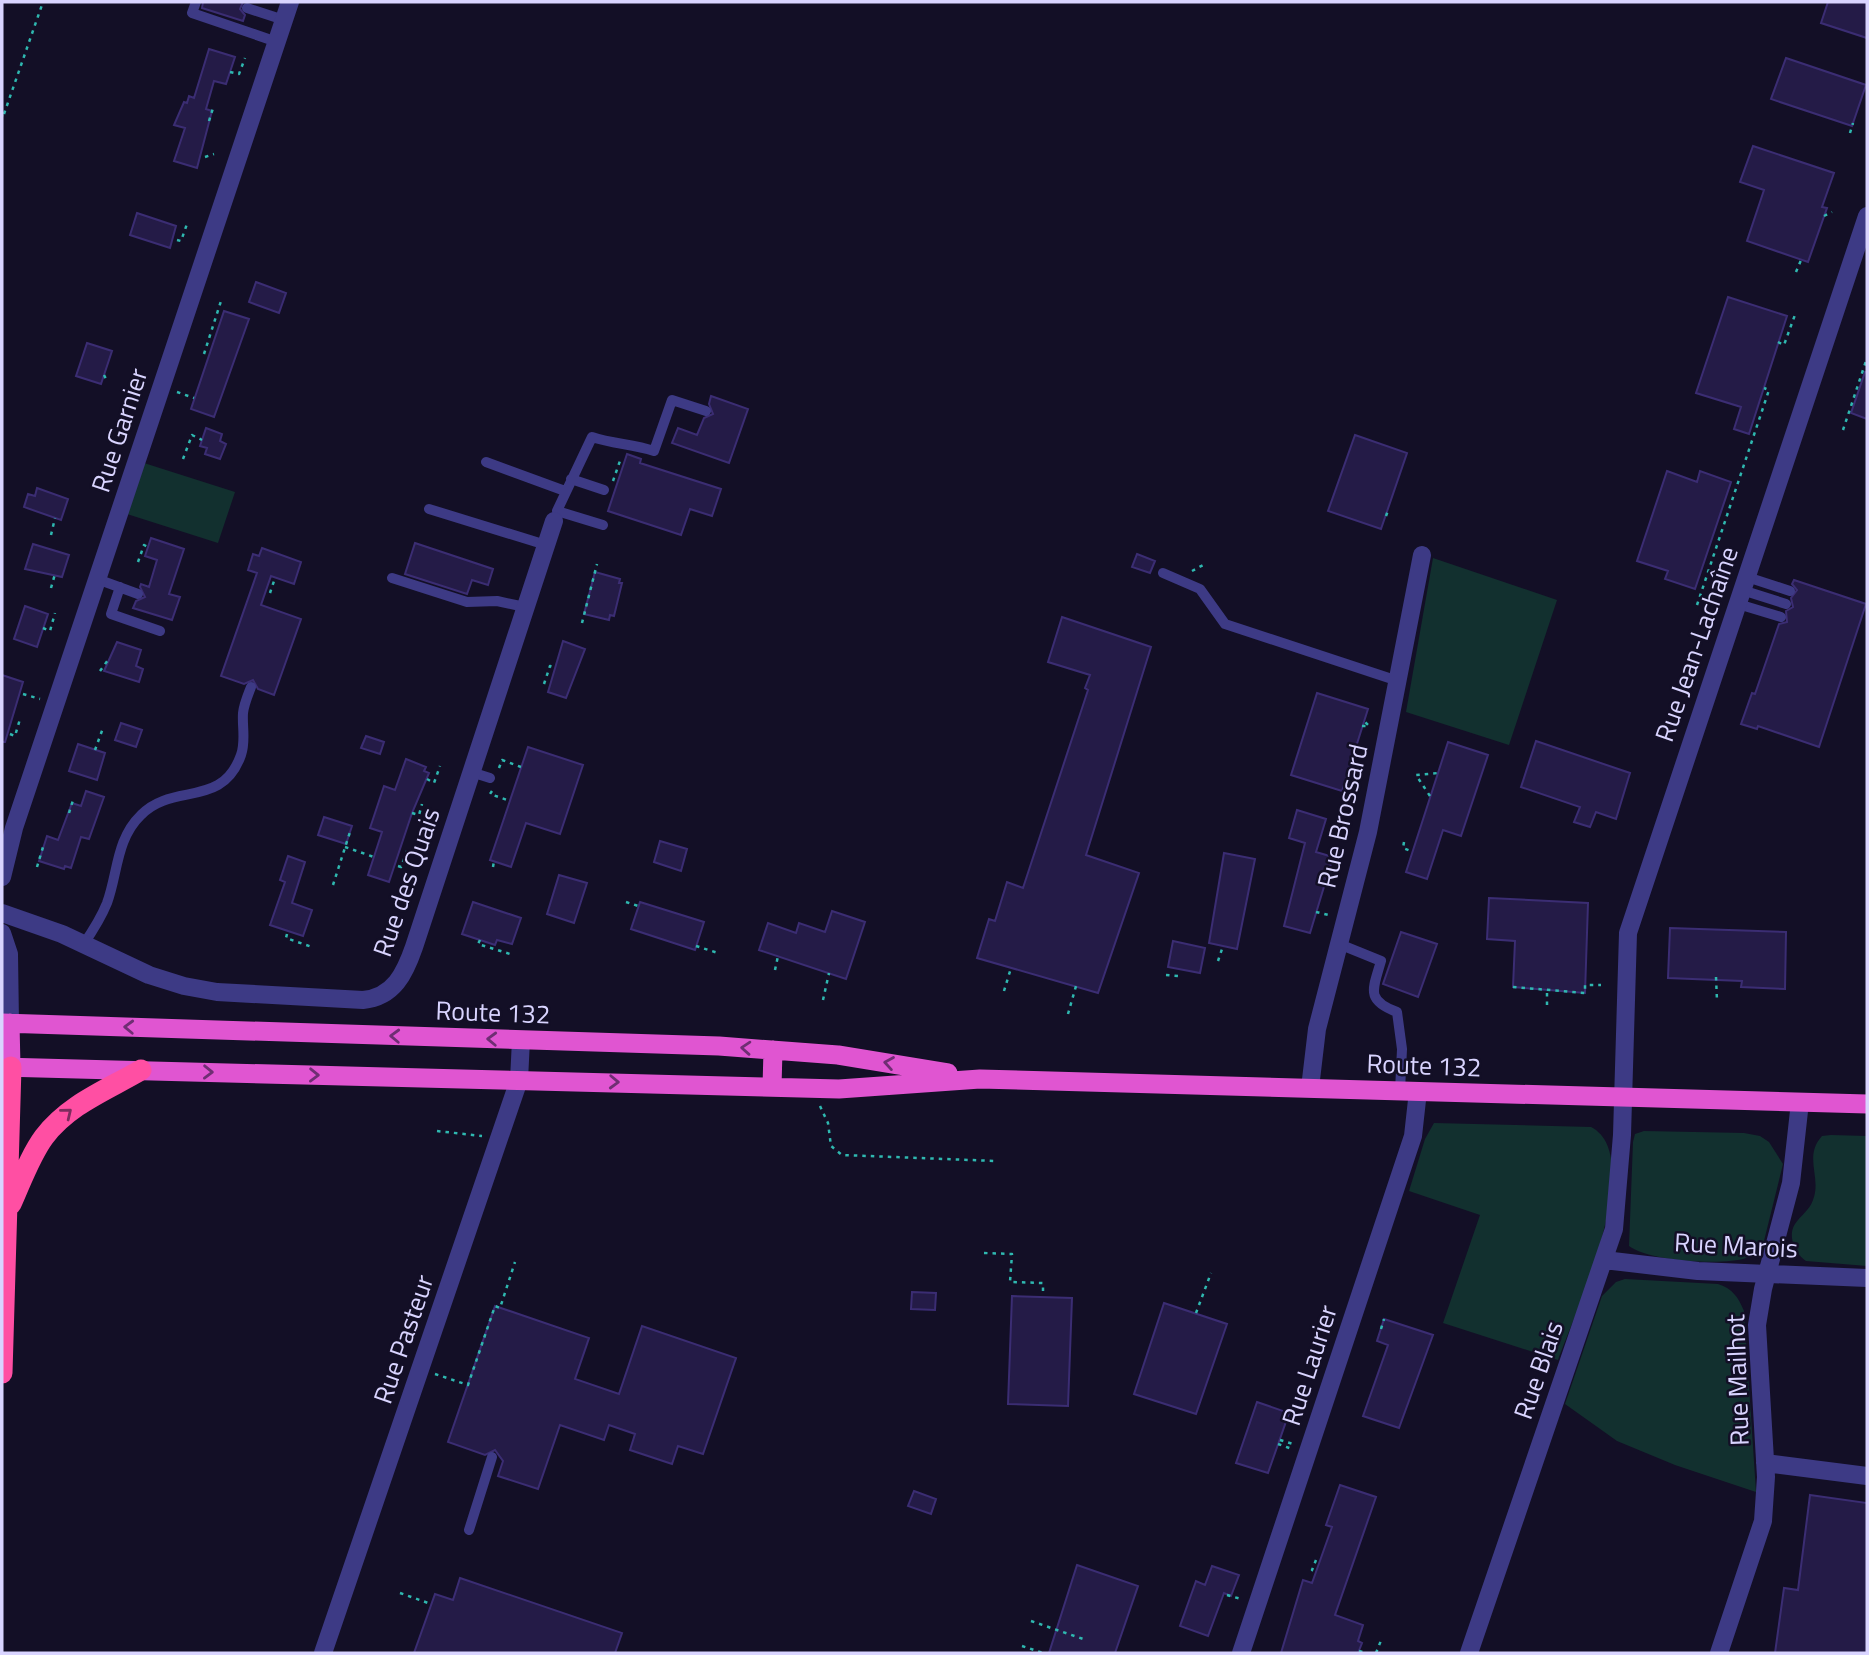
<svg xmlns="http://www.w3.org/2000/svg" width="1869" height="1655" font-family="'Titillium Web',sans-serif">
<rect width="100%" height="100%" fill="#130f26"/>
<path fill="#12302f" d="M144,463L235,492L218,543L127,514Z
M1433,558L1557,600L1509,745L1406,712Z
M1434,1123L1591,1127C1648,1156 1574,1315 1558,1360L1443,1323L1480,1215L1409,1191L1425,1139Z
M1644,1131L1744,1133L1760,1136L1769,1142L1783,1164L1763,1245C1758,1251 1754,1255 1746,1258C1723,1266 1648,1261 1629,1246L1633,1142L1635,1134Z
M1831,1135L1867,1136V1266L1806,1261C1799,1256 1793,1248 1792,1238C1790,1220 1808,1215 1813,1200C1822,1177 1803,1157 1822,1136Z
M1625,1279L1718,1284C1733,1289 1738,1297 1744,1311L1756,1492L1675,1465L1617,1441L1565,1404L1602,1296L1616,1282Z"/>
<path fill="#241b47" stroke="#3b2d73" stroke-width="2" d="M203,2H243L240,9L245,15L243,21L202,8Z
M1828,2H1867V38L1821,23Z
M209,49L235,57L226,84L214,81L206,109L212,111L197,168L174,161L185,128L174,125L184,102L187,103L189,96L194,98Z
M1786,58L1866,85L1852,126L1771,99Z
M1753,146L1834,173L1822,207L1827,208L1808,262L1747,241L1764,190L1740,182Z
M137,213L176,226L170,248L130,235Z
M256,282L286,293L279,313L249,302Z
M1728,297L1787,316L1749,434L1734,429L1741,407L1696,393Z
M224,311L249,319L214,417L191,409Z
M87,343L112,351L101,384L76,376Z
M1865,372H1867V419L1851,413Z
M711,396L748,409L729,463L672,443L678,428L697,435L704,418L713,414L709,404Z
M206,428L222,434L220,441L226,444L220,459L205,454L207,448L200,446Z
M1355,435L1407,453L1381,529L1328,511Z
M627,454L641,459L640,463L721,489L712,516L690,509L681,535L608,511Z
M1667,471L1697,482L1700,471L1731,482L1695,589L1665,579L1668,571L1637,561Z
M37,488L68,499L61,520L24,507L28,494L35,496Z
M151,538L184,549L169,594L180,597L172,620L133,608L136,601L145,597L140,587L141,584L149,587L157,560L145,556Z
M415,543L493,569L488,585L472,580L467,594L405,574Z
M33,544L69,555L62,577L25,569Z
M262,548L301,562L294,584L271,576L261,605L301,619L274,695L258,689L253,680L244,684L221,676L257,573L248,570L253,554L259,556Z
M1137,554L1155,561L1150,573L1132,567Z
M595,572L620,579L619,583H622L614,616L610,615L609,620L584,614Z
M1794,580L1866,604L1819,747L1758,726L1757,729L1741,724L1752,693L1755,694L1779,624L1787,622L1786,611L1793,607L1791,598L1797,590L1792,584Z
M25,606L48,614L37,647L14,639Z
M1062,617L1151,647L1086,855L1139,873L1098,993L977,958L989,919L995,921L1007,882L1023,888L1088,690L1085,688L1090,675L1048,662Z
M563,641L585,649L566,698L548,692Z
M117,642L141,650L136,666L143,669L139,682L104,671Z
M2,675L23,682L5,742H2Z
M1317,693L1368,709L1342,791L1291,775Z
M121,723L142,730L136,747L115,740Z
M366,736L384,742L380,754L361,748Z
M1536,741L1630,773L1616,819L1596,812L1590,827L1574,822L1580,807L1521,787Z
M1448,742L1488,755L1461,836L1443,830L1427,879L1406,872Z
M78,744L105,753L97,780L69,771Z
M528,747L583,765L560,834L526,823L511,867L490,860Z
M406,759L426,767L424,771L429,773L412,813L389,882L368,875L382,832L370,828L384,786L395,790Z
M86,791L104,797L89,839L81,837L71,868L65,866L64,869L39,861L47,836L58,840L72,803L81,806Z
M1297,810L1326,819L1316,852L1333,857L1310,933L1284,926L1305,843L1289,838Z
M324,817L352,826L346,844L318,835Z
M660,841L687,849L681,871L654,862Z
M1224,853L1255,859L1237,949L1209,943Z
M288,856L305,862L292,903L312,910L303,936L270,925L285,882L280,880Z
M559,875L587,883L574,923L547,914Z
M1489,898L1588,903L1585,993L1513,987L1515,941L1487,939Z
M473,902L521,918L512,944L497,940L495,945L462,934Z
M640,902L704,922L695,950L631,929Z
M832,911L865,922L846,979L759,950L768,923L796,933L799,923L825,932Z
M1670,928L1786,932L1785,989L1741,987L1742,981L1668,978Z
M1401,932L1437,944L1418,997L1383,984Z
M1173,941L1205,948L1200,973L1168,967Z
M912,1292L936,1293L935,1310L911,1309Z
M1012,1296L1072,1298L1068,1406L1008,1404Z
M1164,1303L1227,1324L1196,1414L1134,1394Z
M495,1306L589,1338L575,1379L619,1394L642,1326L736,1358L703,1454L678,1446L672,1464L630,1450L635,1434L609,1425L604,1440L560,1425L538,1489L498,1476L503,1461L495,1450L485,1455L448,1442Z
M1384,1319L1433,1335L1399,1428L1363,1416L1388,1345L1377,1341Z
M1257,1402L1289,1413L1268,1473L1236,1463Z
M1340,1485L1376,1497L1335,1615L1363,1625L1358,1641L1362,1643L1358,1653H1281L1303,1580L1312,1583L1332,1527L1326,1525Z
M914,1491L936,1499L931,1514L908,1506Z
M1810,1495L1867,1503V1653H1775L1784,1588L1798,1590Z
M1077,1565L1138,1586L1115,1653H1049Z
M1212,1566L1239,1575L1231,1596L1224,1593L1208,1636L1180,1626L1196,1581L1205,1585Z
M460,1578L622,1633L615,1653H414L435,1594L453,1600Z"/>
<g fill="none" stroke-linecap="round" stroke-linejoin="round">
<path stroke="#2fb8b0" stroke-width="2.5" stroke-dasharray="3.5 5" stroke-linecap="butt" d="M230,72L239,74L245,58
M2,113V119
M4,114L43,2
M209,121L213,108
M1850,133L1853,123
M205,157L214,154
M1824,216L1832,212
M177,240L181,241L188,221
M1796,272L1801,260
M1778,342L1784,345L1796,312
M204,354L221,301
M104,375L107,381
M177,392L194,398
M1843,430L1867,358
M183,459L192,435L202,440
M613,481L621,458
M1386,516L1389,508
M51,535L55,518
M138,562L144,545L148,547
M1192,571L1205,564
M51,588L55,574
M270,593L275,578
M1697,605L1769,390L1764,388
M582,623L597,564
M43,628L50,631L55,613
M100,671L108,660
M544,684L550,666L554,667
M23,694L40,699
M1362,726H1369L1364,721
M10,734L15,736L20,719
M95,750L103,728
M1350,763L1357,772
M499,768L502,760L521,767
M1348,770L1362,774
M427,779L434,783L440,766
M492,791L490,794L510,801
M1430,796L1416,775L1438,773
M69,813L73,800
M412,813L419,815L422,804
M1404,842L1403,848L1413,852
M345,847L374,857
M398,866L401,867L407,851
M37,867L43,847
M493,867L494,861
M1329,871L1339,874
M333,885L350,832
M626,902L638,906
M1316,912L1329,915
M287,934L286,938L312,947
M480,940L478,944L510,954
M696,946L718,953
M1218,961L1223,946
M775,970L778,956
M1166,975L1178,976L1179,973
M1716,977L1717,1001
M1513,987L1585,993V985H1601
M1004,991L1011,968
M823,1000L829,973
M1547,1005V991
M1068,1014L1076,986
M820,1106L828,1123L831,1146L842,1155L996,1161
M437,1131L482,1136
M984,1253L1012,1254L1010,1282L1043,1283V1296
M1196,1313L1211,1273
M1381,1329L1384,1319
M435,1374L468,1385L495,1306L500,1308L515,1262
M1280,1440L1293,1444
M1278,1444L1292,1449
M1316,1560L1312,1570L1316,1572
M400,1593L431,1604
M1227,1595L1241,1599
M1031,1621L1086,1640
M1022,1646L1043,1653
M1359,1651L1366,1653
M1376,1653L1382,1638"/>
<path stroke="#3d3a85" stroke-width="10" d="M196,2L192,13L277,42
M247,8L284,20
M486,462L565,491
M571,479L604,490
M429,509L546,545
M603,525L557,511L592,437C613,444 633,444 654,451L672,400L706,411
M1163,573L1200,589L1225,624L1398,681
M1747,577L1790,591
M392,578L467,602L497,601L525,607
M97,579L138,594
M120,587L111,614L160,631
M1742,590L1786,604
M1738,604L1781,617
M471,772L490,778
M1339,944L1381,961C1373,989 1365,1000 1397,1012L1402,1049L1400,1091
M83,945C92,932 101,918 107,903C118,873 116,839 141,815C173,782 222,809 241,755C246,741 242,727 243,713C244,704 248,695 251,687
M469,1530L492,1457"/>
<path stroke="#3d3a85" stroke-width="18" d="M2,877L14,828L290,2
M2,913L62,934L149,975L184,986L217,992L363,1000C394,997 405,973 414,947L554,521
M2,933L9,954L10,1023
M1310,1088L1317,1029L1368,832L1422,555
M1604,1260L1698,1271L1867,1278
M1765,1463L1867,1476
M323,1653L519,1080L521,1040
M1241,1653L1413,1136L1418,1091
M1469,1653L1614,1229L1622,1135L1628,933L1867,216
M1719,1653L1763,1521L1766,1477L1757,1325L1763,1289L1791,1183L1800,1102"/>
<path stroke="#e055d1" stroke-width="19" d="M2,1023L719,1046L838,1055L948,1073
M10,1023L11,1067
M2,1067L839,1089L980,1079L1867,1104
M772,1087L773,1050"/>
<path stroke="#ff4fa3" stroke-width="21" d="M11,1204C21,1182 30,1156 44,1137C69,1104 107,1090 141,1070
M2,1373L11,1067"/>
</g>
<defs><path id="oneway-chevron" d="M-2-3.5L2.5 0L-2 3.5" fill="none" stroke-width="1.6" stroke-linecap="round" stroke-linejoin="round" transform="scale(1.75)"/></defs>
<g stroke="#6f2e73">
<use href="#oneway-chevron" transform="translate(129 1027) rotate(-178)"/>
<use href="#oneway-chevron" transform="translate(395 1036) rotate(-178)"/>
<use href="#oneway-chevron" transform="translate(492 1039) rotate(-178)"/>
<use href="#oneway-chevron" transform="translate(746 1048) rotate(-176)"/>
<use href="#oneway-chevron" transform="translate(889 1063) rotate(-170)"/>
<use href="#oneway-chevron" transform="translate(208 1072) rotate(1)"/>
<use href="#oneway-chevron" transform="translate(314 1075) rotate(1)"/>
<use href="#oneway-chevron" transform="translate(614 1082) rotate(2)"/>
</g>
<use stroke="#7d2c5e" href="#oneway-chevron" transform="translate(67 1113) rotate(-39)"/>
<g text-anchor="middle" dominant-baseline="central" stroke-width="5" stroke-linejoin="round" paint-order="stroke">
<g font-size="26" fill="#d9d4ff" stroke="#130f26">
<text transform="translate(119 430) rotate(-72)">Rue Garnier</text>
<text transform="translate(1696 644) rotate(-71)">Rue Jean-Lachaîne</text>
<text transform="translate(1342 816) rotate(-77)">Rue Brossard</text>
<text transform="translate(406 882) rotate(-71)">Rue des Quais</text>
<text transform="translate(493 1012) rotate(2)">Route 132</text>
<text transform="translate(1424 1065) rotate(2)">Route 132</text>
<text transform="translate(1736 1245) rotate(3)">Rue Marois</text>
<text transform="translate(403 1339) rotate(-71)">Rue Pasteur</text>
<text transform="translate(1309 1365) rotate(-72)">Rue Laurier</text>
<text transform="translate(1538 1370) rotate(-71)">Rue Blais</text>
<text transform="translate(1737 1380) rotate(-92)">Rue Mailhot</text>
</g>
</g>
<rect width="1869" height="1655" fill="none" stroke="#d9d4ff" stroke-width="7"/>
</svg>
